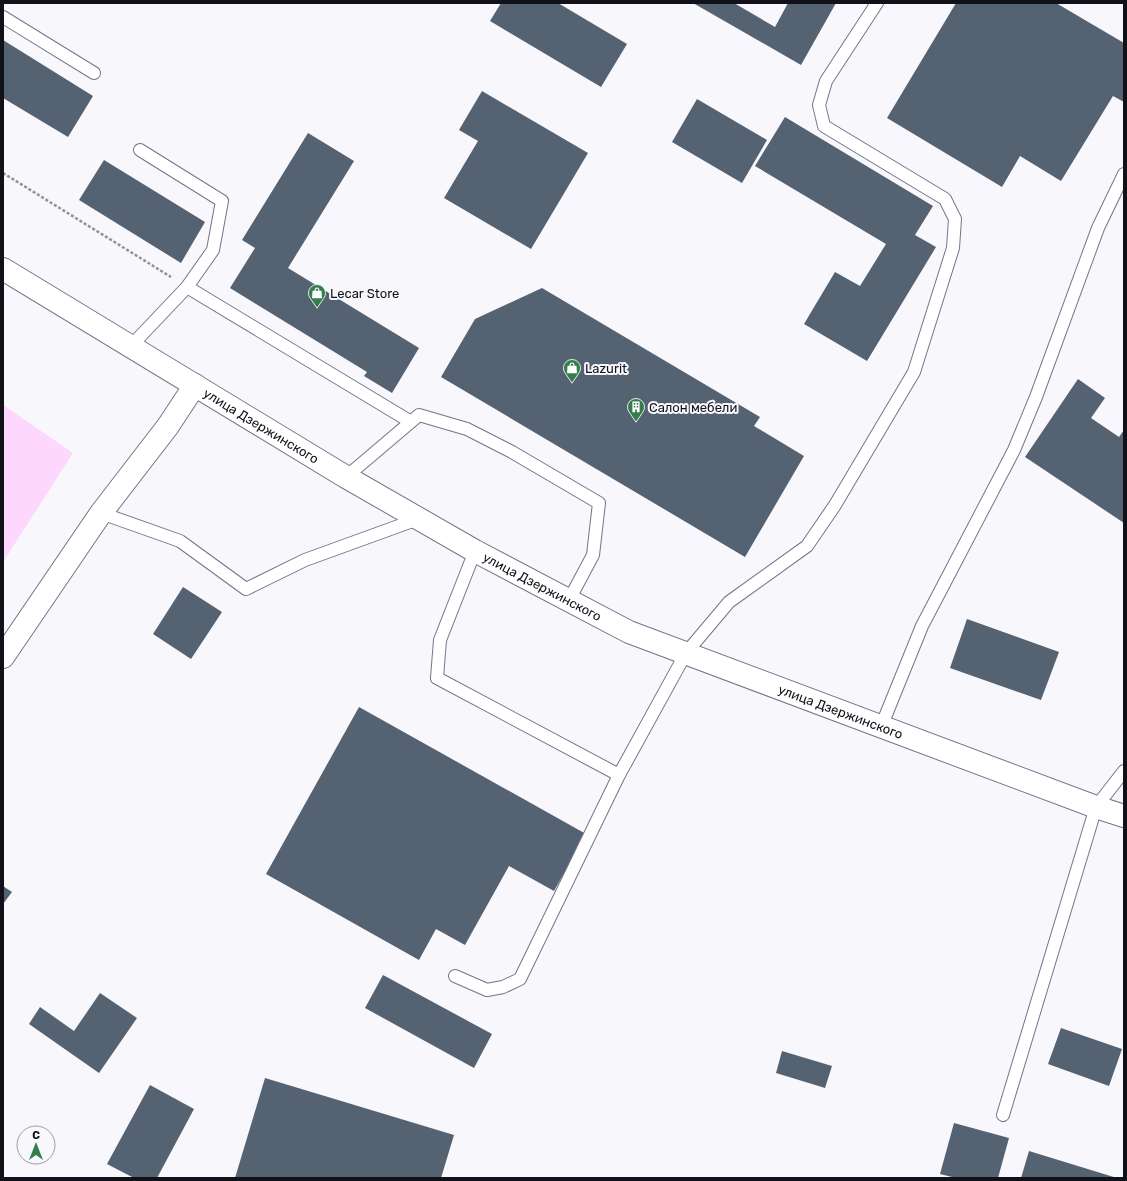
<svg xmlns="http://www.w3.org/2000/svg" width="1127" height="1181" font-family="Rubik,sans-serif">
<rect width="100%" height="100%" fill="#f7f7fc"/>
<path fill="#fdd7fd" d="M3,405L73,453L3,562Z"/>
<path fill="#556271" d="M501,3H558L627,44L601,87L490,21Z
M693,3H734L775,27L788,3H836L801,65Z
M956,3H1056L1124,43V102L1113,96L1061,181L1020,156L1002,187L887,118Z
M3,40L93,96L68,137L3,98Z
M482,91L588,153L531,249L444,198L478,141L459,130Z
M697,99L767,140L742,183L672,142Z
M785,117L933,206L915,235L936,247L867,361L804,324L835,272L860,286L886,244L755,166Z
M308,133L354,161L288,268L419,348L392,393L364,376L367,372L230,288L255,248L242,240Z
M104,160L205,222L181,263L79,200Z
M542,288L760,417L754,426L804,456L745,557L441,377L475,319Z
M1078,379L1105,398L1091,418L1119,437L1124,430V523L1025,457Z
M183,587L222,612L191,659L153,634Z
M967,619L1059,652L1041,700L950,668Z
M359,707L586,834L554,891L509,866L465,945L436,929L419,960L266,874Z
M3,886L12,892L3,904Z
M383,975L492,1034L474,1068L365,1008Z
M100,993L137,1018L99,1073L29,1024L40,1007L74,1031Z
M1061,1028L1122,1049L1109,1086L1048,1064Z
M782,1051L832,1066L825,1088L776,1073Z
M265,1078L454,1135L441,1178H235Z
M150,1085L194,1109L157,1178H134L107,1164Z
M954,1123L1009,1138L998,1178H956L940,1174Z
M1029,1151L1117,1178H1021Z"/>
<g fill="none" stroke-linecap="round" stroke-linejoin="round">
<defs>
<path id="service" d="M3,17L94,73
M140,150L222,201L213,250L187,287
M131,346L187,287L411,422
M346,477L419,415L467,429L512,452L599,503L593,555L569,600
M101,513L180,541L246,589L305,560L418,519
M475,551L440,640L437,678L619,775
M881,727L922,626L1014,450L1036,397L1098,228L1124,174
M455,976L487,990L503,987L520,979L619,775L686,653L729,602L807,546L835,505L914,372L953,248L955,219L945,199L824,126L819,105L826,81L877,3
M1003,1115L1096,807L1124,771"/>
<g id="secondary">
<path id="s1" d="M3,269L346,477L475,551L629,632L1096,807L1124,816"/>
<path d="M3,657L101,513L168,426L195,385"/>
</g>
</defs>
<use href="#service" stroke="#727688" stroke-width="14"/>
<use href="#secondary" stroke="#727688" stroke-width="24"/>
<path stroke="#919298" stroke-width="2.5" stroke-dasharray="3 2" stroke-linecap="butt" d="M3,173L171,277"/>
<use href="#service" stroke="#fff" stroke-width="12"/>
<use href="#secondary" stroke="#fff" stroke-width="22"/>
</g>
<defs>
<symbol id="shop-pin" viewBox="-11 -11 22 30"><path d="M0 17L-7.5 6A9.5 9.5 0 1 1 7.5 6Z" fill="#327e4d" stroke="#f7f7fc"/><path d="M-5-2.5h2.3a2.7 3.5 0 0 1 5.4 0H5L5.5 6h-11ZM-1.5-2.5h3a1.5 2.3 0 0 0-3 0Z" fill="#fff"/></symbol>
<symbol id="building-pin" viewBox="-11 -11 22 30"><path d="M0 17L-7.5 6A9.5 9.5 0 1 1 7.5 6Z" fill="#327e4d" stroke="#f7f7fc"/><path d="M-4-6H4V6H1V3H-1V6H-4ZM-2.5-4.3h1.7v1.8h-1.7ZM.8-4.3h1.7v1.8H.8ZM-2.5-1h1.7V.8h-1.7ZM.8-1h1.7V.8H.8Z" fill="#fff"/></symbol>
</defs>
<g fill-rule="evenodd">
<use href="#shop-pin" x="307" y="283" width="20" height="27"/>
<use href="#shop-pin" x="562" y="358" width="20" height="27"/>
<use href="#building-pin" x="626" y="397" width="20" height="27"/>
</g>
<g text-anchor="middle" dominant-baseline="central" stroke-width="4" stroke-linejoin="round" paint-order="stroke">
<g font-size="13" fill="#111219" stroke="#f7f7fc" text-anchor="start">
<text x="330" y="293">Lecar Store</text>
<text x="585" y="368">Lazurit</text>
<text x="649" y="407">Салон мебели</text>
</g>
<g font-size="13" fill="#111219" stroke="#f7f7fc">
<text stroke="none"><textPath href="#s1" startOffset="302">улица Дзержинского</textPath></text>
<text stroke="none"><textPath href="#s1" startOffset="626">улица Дзержинского</textPath></text>
<text stroke="none"><textPath href="#s1" startOffset="950">улица Дзержинского</textPath></text>
</g>
</g>
<rect width="1127" height="1181" fill="none" stroke="#111219" stroke-width="8"/>
<g transform="translate(36 1145)"><circle r="19" fill="#f7f7fc" stroke="#9b9ba1"/>
<path d="M0-3L7 15L0 10L-7 15Z" fill="#327e4d"/>
<text y="-6" font-size="11" font-weight="bold" text-anchor="middle" fill="#111219">С</text>
</g>
</svg>
